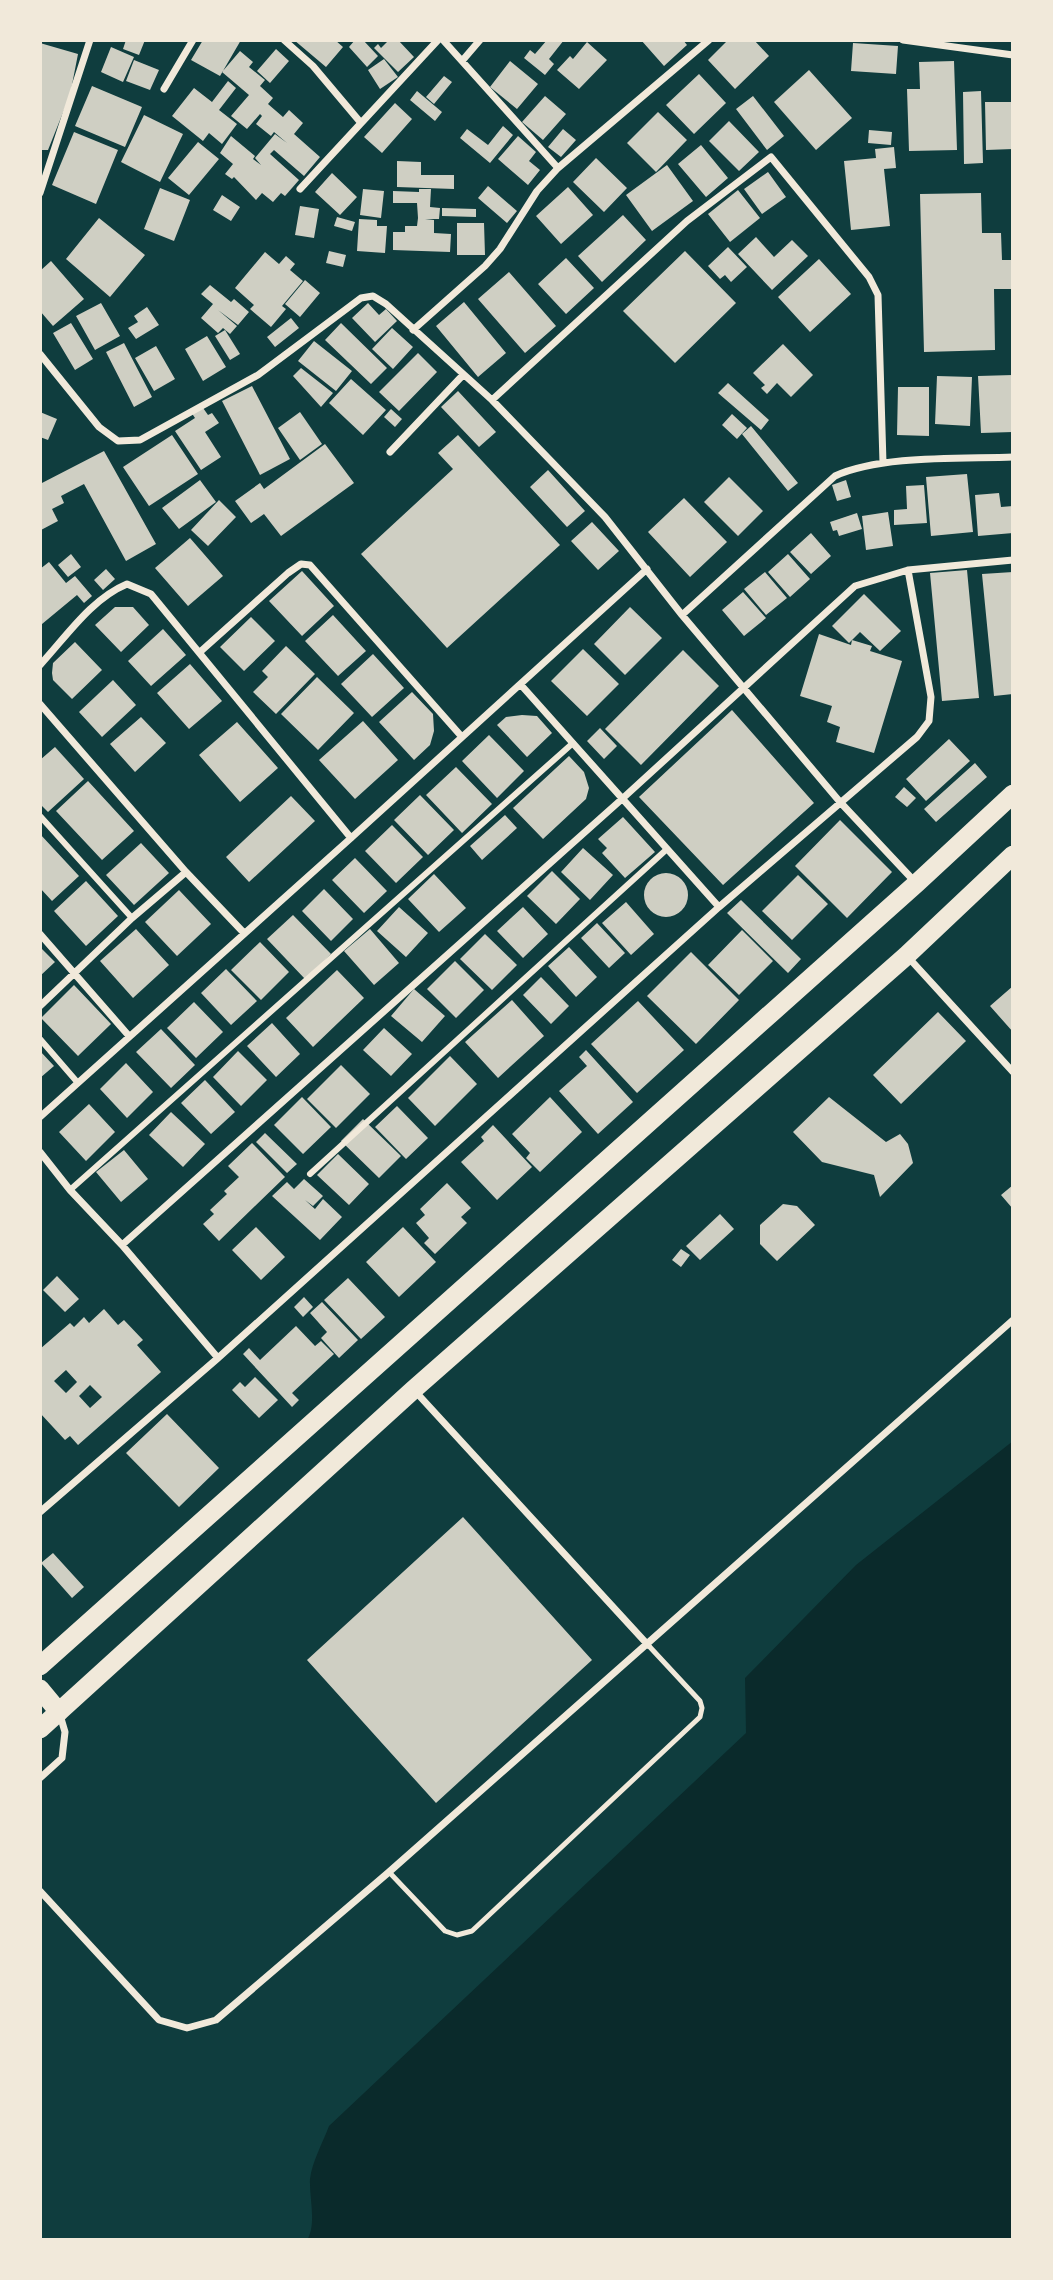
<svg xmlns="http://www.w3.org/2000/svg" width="1053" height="2280" font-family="'Space Grotesk',sans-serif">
<rect width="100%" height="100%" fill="#0f3d3e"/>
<path fill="#0a2a2b" d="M1013,1441V2240H307C317,2224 309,2197 310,2179C312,2162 323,2142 329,2126L746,1733L745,1678L856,1565Z"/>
<path fill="#cfcfc3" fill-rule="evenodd" d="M126,40H145L139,55L123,49Z
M203,40H241L220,76L191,60Z
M294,40H335L343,47L326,67Z
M355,40H363L378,56L367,67L349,47Z
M389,40H398L414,57L398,72L374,48L378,44L381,48Z
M547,40H564L549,59L554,64L545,75L524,58L530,50L535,54Z
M641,40H683L687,45L664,66Z
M728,40H754L769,56L735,89L708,60Z
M587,42L607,60L579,89L557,70L570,56L573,59Z
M40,43L78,54L70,95L48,150H40Z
M853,43L898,46L896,74L851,71Z
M111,47L134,57L123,82L101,72Z
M276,49L289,61L270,83L257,71Z
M240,51L253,62L249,67L265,80L260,86L273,98L268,104L283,117L289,110L303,123L294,134L320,157L304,176L274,150L270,154L299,180L285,196L281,193L273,202L262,193L256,200L234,177L232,179L225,174L233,164L220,153L231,136L255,156L253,159L261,165L255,158L275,134L287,143L274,132L271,136L256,124L262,116L260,114L247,129L231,116L249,95L222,72Z
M384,59L398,77L380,89L368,70Z
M134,60L159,70L150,90L126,81Z
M510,61L538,84L517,109L490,87Z
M954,61L957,150L909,151L907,89H920L919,62Z
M809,70L852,118L816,150L774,102Z
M699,74L726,103L694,134L666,105Z
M444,76L452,82L434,104L426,97Z
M228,81L236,88L219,110L237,124L222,144L209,133L203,141L172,116L194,88L212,102Z
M92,86L142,107L125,147L75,126Z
M417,91L442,112L435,121L410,100Z
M981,91L983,163L964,164L963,92Z
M545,96L566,114L543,140L522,122Z
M753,96L784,136L767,150L736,109Z
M985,102H1013V149L986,150Z
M395,103L412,119L382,153L364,137Z
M658,112L687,140L656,172L627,143Z
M144,115L183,134L160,182L121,162Z
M729,121L759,152L739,171L709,141Z
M503,126L513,135L490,163L460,138L467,129L488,145Z
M563,129L576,140L561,157L548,147Z
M869,130L892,132L891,145L868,143Z
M74,132L118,150L96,204L52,185Z
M518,136L536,152L529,161L540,170L528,185L498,159Z
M198,142L219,159L189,195L168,178Z
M701,145L728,178L706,197L678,164Z
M894,147L896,168L884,169L890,226L851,230L844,161L876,158L875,149Z
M596,158L627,188L604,212L573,182Z
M397,161L421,162V175H454V189L397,187Z
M667,165L693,201L652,231L626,195Z
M768,172L786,197L762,214L744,189Z
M332,173L357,197L340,215L315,192Z
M488,186L517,211L507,223L478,198Z
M568,187L593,215L561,244L536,216Z
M160,188L190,200L174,241L144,229Z
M363,189L384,191L381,218L360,215Z
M419,189H431L430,207L440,208L439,219H425L434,220V233L451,234L450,252L393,250V232H405V226H417L418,218L417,203H393V191L419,192Z
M738,190L760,218L730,242L708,214Z
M981,193L982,233H1001L1002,260H1013V289H994L995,350L924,352L920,194Z
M222,195L240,207L231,221L213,210Z
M300,206L319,209L314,238L295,235Z
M442,208L476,209V217L442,216Z
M623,215L646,240L602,282L578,256Z
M337,217L355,222L352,231L334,226Z
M99,218L145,255L110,297L66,259Z
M359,219L377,220V226H387L385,253L357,251Z
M457,223H484L485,255H457Z
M756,237L774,257L792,240L808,256L772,290L738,254Z
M728,247L747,267L731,282L725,275L720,279L708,266Z
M329,251L346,255L343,267L326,263Z
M685,251L736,303L675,363L623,311Z
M265,252L279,264L286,256L295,264L290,270L303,281L282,306L286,309L271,327L250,309L254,305L235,288Z
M566,258L594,288L566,314L538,284Z
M819,259L851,294L810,332L778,297Z
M51,261L84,299L53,326L40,311V271Z
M509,272L556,326L525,353L478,299Z
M305,280L320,293L300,317L285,304Z
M210,285L231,302L234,299L249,312L238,325L218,310L237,326L230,334L223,328L218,333L201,318L213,304L201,294Z
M464,302L506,353L478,377L436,326Z
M101,303L120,336L95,350L76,316Z
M368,303L379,315L386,309L397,321L375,342L352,318Z
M147,307L159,325L136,339L128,328L138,322L134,316Z
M291,318L299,328L275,347L267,337Z
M71,323L93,359L75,370L53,333Z
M341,323L387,368L371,384L325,340Z
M392,328L413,347L393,369L372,349Z
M225,330L240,354L230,360L215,336Z
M207,336L226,367L203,381L185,349Z
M314,341L352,371L336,391L298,361Z
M124,343L152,397L134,407L106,352Z
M783,344L813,375L791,397L777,383L767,394L761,388L765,385L753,373Z
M156,346L175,379L154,391L135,358Z
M418,353L437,372L399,411L379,392Z
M301,368L333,393L321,407L293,376Z
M1013,375V432L981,433L978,376Z
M937,376L972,377L970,426L935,424Z
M351,379L386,410L363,435L329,403Z
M728,383L769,420L761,430L718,393Z
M252,386L290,459L260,475L222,401Z
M898,387H929V436L897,435Z
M458,391L496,432L479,447L441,407Z
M201,405L208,415L212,413L219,423L205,432L221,457L201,470L175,431L195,418L191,412Z
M391,409L402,419L395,427L384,417Z
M40,412L57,419L48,440L40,437Z
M300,412L322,444L300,460L278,428Z
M732,414L747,428L737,439L722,425Z
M751,426L798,483L788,491L742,434Z
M172,435L198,474L149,506L123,467Z
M458,435L560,545L447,648L361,554L453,469L438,453Z
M325,444L354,483L281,536L264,514L251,523L235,501L260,483L264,489Z
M104,451L156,544L126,561L84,484L61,496L64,503L52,509L58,521L41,530L40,528V484Z
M548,470L585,511L567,527L530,487Z
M967,474L973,532L931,536L926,477Z
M729,477L763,511L738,536L704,502Z
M200,480L216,502L179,529L162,508Z
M846,480L851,497L837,501L832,485Z
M924,485L927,523L894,525V510L907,509L906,486Z
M999,493L1001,507L1013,506V533L978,536L975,495Z
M684,498L727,542L690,577L648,532Z
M219,500L236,517L208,546L191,530Z
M888,512L893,546L866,550L862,516Z
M857,513L862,529L839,536L837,530L833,531L830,522Z
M592,522L619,551L598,570L571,541Z
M811,533L831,556L811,574L790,552Z
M190,538L223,576L188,606L155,568Z
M71,554L81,567L68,577L58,565Z
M788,554L810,579L790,597L768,572Z
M49,562L66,583L75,576L92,596L84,603L77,595L42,624L40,621V569Z
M106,569L115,579L103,590L94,580Z
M967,570L979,698L942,701L930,573Z
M302,571L334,606L302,636L269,601Z
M765,572L787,598L766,615L744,589Z
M1013,572V694L994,696L982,574Z
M743,592L766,618L744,636L722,610Z
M864,594L901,631L880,651L860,632L849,643L832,626Z
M115,607H133L149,625L121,652L95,625Z
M630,607L662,638L625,675L594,644Z
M333,615L366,651L338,676L305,641Z
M251,617L275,641L244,671L220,647Z
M163,629L186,655L151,686L128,661Z
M819,634L851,645L852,640L872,646L870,651L902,661L874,753L836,742L840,727L827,722L832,706L800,696Z
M75,642L102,670L72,699L53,680L52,673L53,663Z
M286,646L315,674L276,714L253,692L268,677L262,671Z
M583,649L619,684L587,716L551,681Z
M683,650L719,686L641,765L605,729Z
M373,654L404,688L372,717L341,684Z
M190,664L222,701L189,729L157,693Z
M317,677L354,713L318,750L281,714Z
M113,680L136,705L102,737L79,712Z
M412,692L433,714L434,731L430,745L414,760L379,722Z
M732,710L814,803L723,885L639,797Z
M522,715L537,716L552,733L527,757L497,725L506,717Z
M141,717L166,743L135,772L110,744Z
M363,721L398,760L355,799L319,760Z
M237,722L278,768L240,802L199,755Z
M600,728L617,746L604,759L587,741Z
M489,735L524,771L497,798L462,761Z
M949,739L970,761L926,801L906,779Z
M55,747L84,779L48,812L40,804V760Z
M569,756L584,772L589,788L586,799L543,839L513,808Z
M975,763L987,777L936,822L924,809Z
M456,767L492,804L462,833L426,795Z
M88,781L134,831L102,860L56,811Z
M904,787L916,798L907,807L895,797Z
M420,795L454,830L428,855L394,820Z
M291,796L315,821L249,882L226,857Z
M505,815L517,828L482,860L470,846Z
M623,817L655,852L625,878L602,853L607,848L598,839Z
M840,820L892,872L847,918L795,866Z
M392,825L423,857L396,883L365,851Z
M40,834L79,876L52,901L40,888Z
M141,843L169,873L134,905L106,875Z
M583,848L613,875L590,900L561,872Z
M355,858L387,891L364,913L332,880Z
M552,871L580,899L556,924L527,896Z
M644 895a22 22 0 1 1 44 0a22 22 0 1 1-44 0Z
M434,874L466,908L439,932L408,899Z
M798,875L828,904L792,940L762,911Z
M86,881L118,916L86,946L54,911Z
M324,889L353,919L331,941L302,911Z
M179,890L211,924L177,956L145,922Z
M741,900L801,959L788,973L727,913Z
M626,902L654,934L631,955L602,923Z
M399,907L428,933L406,957L377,931Z
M523,907L548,934L523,958L497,931Z
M293,915L331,954L305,979L267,939Z
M597,923L625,953L609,968L581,938Z
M136,929L169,965L133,998L100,961Z
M370,929L399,963L374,985L344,951Z
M742,930L773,961L739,995L708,965Z
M485,934L517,965L492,990L460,959Z
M260,942L289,972L261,1000L231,970Z
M40,947L55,962L40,976Z
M569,947L597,977L576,997L548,966Z
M691,952L739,1000L696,1044L647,996Z
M455,961L484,990L456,1018L427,989Z
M226,969L257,1001L231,1025L201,993Z
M337,970L364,998L313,1047L286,1018Z
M541,977L569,1006L551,1024L523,995Z
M74,985L111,1024L78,1056L41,1018Z
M1013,986V1032L990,1006Z
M414,989L445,1016L422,1042L391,1016Z
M512,1000L544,1036L498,1078L465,1042Z
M638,1001L684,1050L637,1093L591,1044Z
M194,1002L223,1032L196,1058L167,1028Z
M938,1012L966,1041L901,1104L873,1075Z
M272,1023L300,1054L276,1077L247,1046Z
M384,1028L412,1054L391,1076L363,1050Z
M161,1029L195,1065L171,1088L136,1052Z
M586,1050L633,1102L598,1134L559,1091L587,1066L579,1057Z
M40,1051L54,1066L40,1078Z
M238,1051L267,1080L241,1106L213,1077Z
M450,1056L477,1084L435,1126L408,1098Z
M126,1063L153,1092L127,1118L100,1089Z
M341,1065L370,1094L336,1128L307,1099Z
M205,1080L235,1112L211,1134L181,1103Z
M302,1097L331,1127L303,1154L274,1125Z
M550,1097L582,1132L540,1172L526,1158L530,1153L512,1134Z
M829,1097L886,1142L900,1134L908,1144L913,1163L880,1197L874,1175L822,1162L793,1132Z
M89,1104L115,1132L86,1161L59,1132Z
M397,1106L428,1138L406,1159L375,1127Z
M171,1112L205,1144L183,1167L149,1135Z
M363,1119L401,1156L379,1178L341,1141Z
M493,1125L532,1167L497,1200L461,1162L484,1141L481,1137Z
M265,1133L297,1164L287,1173L256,1142Z
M252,1143L285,1177L219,1241L203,1224L214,1214L210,1210L227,1194L224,1191L239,1177L228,1166Z
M124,1150L148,1179L121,1202L96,1172Z
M338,1154L369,1184L349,1205L317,1175Z
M304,1179L323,1196L313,1206L305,1200L315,1209L323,1199L342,1217L320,1240L272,1196L287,1182L294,1189Z
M447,1183L471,1208L461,1217L467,1223L435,1254L424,1243L429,1238L416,1223L425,1215L420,1209Z
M1013,1185V1209L1001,1195Z
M783,1204L797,1206L815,1225L777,1261L760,1244V1225Z
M720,1214L734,1229L700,1260L686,1246Z
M256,1227L285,1257L261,1280L232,1250Z
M403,1227L436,1262L399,1297L366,1262Z
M681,1249L690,1255L681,1267L672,1260Z
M57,1276L79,1299L65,1312L43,1290Z
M348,1278L385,1317L361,1339L324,1300Z
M304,1297L313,1307L303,1317L294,1307Z
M322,1302L358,1340L339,1358L321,1338L327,1332L310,1313Z
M104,1309L118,1325L124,1320L143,1340L137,1345L161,1372L78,1445L70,1436L65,1440L40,1413V1349L70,1323L74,1327L84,1317L89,1323ZM66,1370L77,1382L66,1393L54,1381ZM90,1385L102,1397L90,1408L79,1396Z
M296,1326L315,1346L321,1341L334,1354L292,1393L299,1400L292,1407L243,1354L249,1348L260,1360Z
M255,1377L278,1400L259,1418L232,1390L240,1382L245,1387Z
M167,1414L219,1468L179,1507L126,1453Z
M463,1517L592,1660L436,1803L307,1660Z
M53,1553L84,1587L72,1598L41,1563Z"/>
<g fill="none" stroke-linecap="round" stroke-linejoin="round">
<path stroke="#f1e9da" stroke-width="5" d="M389,1872L445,1931L457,1935L472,1931L700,1717L702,1708L700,1701L648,1645"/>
<path stroke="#f1e9da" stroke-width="6" d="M40,816L132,918
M40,1039L78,1083
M310,1174L667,849
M70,1190L573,743"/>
<path stroke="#f1e9da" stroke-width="7" d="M284,40L313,66L361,123
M443,40L558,168
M903,40L1013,55
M462,61L480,40
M164,89L193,40
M300,189L438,40
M40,193L90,40
M413,330L485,266L500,249L537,191L558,168L709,40
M40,354L99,427L118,441L140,440L258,375L361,298L373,296L386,304L492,400L687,221L771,157L869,277L878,295L883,463
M492,400L605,517L682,615L840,802L916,883
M390,452L463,375
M682,615L835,476C881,455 961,459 1013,457
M200,652L288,573L301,564L310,565L462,737
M40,665C66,637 91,599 127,584L151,594L351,838
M521,685L719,907
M40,704L186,872L244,933
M40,934L129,1036
M907,956L1013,1072
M40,1006L132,918L186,872
M40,1117L351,838L647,569
M40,1152L70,1190L122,1245L218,1358
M122,1245L622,799L855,586L908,570L1013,560
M414,1390L648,1645
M40,1512L218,1358L719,907L917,737L929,721L931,697L908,570
M40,1778L62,1758L65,1732L60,1715
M40,1891L159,2020L187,2028L216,2020L389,1872L1013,1320"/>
<path stroke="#f1e9da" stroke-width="19" d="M40,1666L917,883L1013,794
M40,1689L59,1712
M40,1729L413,1390L906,956L1013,855"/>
</g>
<rect width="1053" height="2280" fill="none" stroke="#f1e9da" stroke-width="84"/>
</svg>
